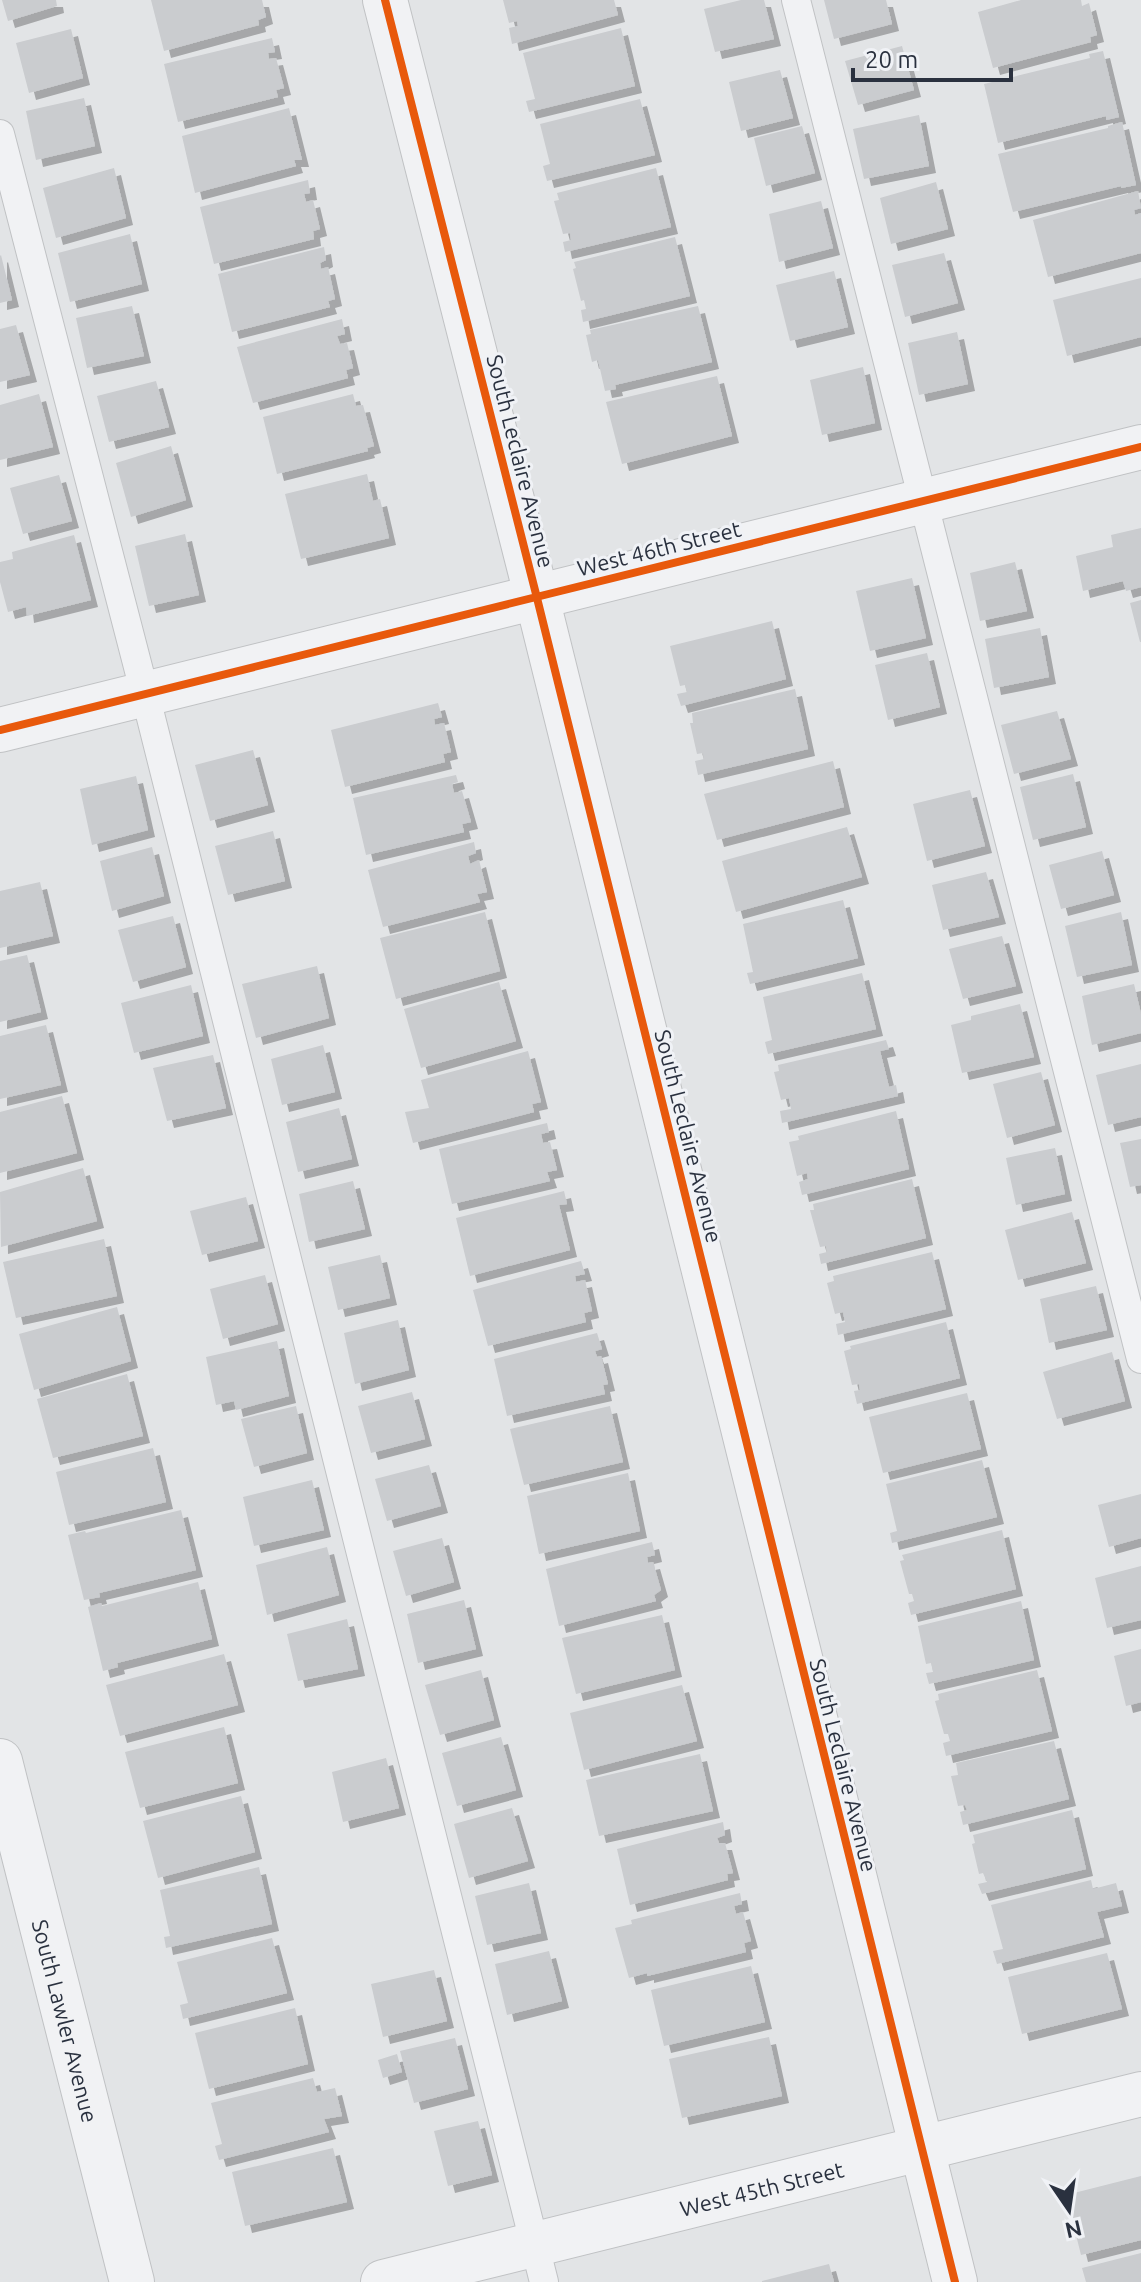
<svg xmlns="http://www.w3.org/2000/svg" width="1141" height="2282" font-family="Ubuntu,sans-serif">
<defs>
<filter id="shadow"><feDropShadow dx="7" dy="7" stdDeviation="0" flood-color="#0004"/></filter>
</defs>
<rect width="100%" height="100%" fill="#e2e4e6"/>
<path fill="#cacccf" filter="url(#shadow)" d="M2,0H56L57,6L8,21Z
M151,0H262L266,17L258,20L259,25L164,51Z
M503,0H614L618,15L512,44L509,28L518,26L517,21L509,23Z
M741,0H764L774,39L715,52L704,9Z
M824,0H886L892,24L834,39Z
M1021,0H1081L1082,6L1089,3L1097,35L1090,37L1091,42L993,68L978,12Z
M621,28L635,86L529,112L526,101L535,99L523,53Z
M71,29L83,78L29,93L16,43Z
M272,38L275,52L268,53L269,59L276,58L284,88L276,90L278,97L178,122L164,64Z
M902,46L914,90L858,105L845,61Z
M1103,51L1119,117L1106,120V116L998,143L984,84L1090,58L1089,54Z
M780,70L793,118L741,131L729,82Z
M84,98L95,146L36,160L26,111Z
M640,99L655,155L547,181L543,166L550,164L540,124Z
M289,108L302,160H294L296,166L195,193L182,136Z
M919,115L929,166L864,179L853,129Z
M1122,122L1136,185L1121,188V186L1013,212L998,154L1108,128V126Z
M802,126L815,173L766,186L754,138Z
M114,168L126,218L56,238L43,188Z
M656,168L671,227L565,252L563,242L571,240L570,233L563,234L554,201L559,200L557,193Z
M308,180L310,193L304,194L306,202L313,200L320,229L313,231L314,239L214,264L200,207Z
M936,182L948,229L891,244L880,198Z
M1138,191L1141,208L1134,210L1135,215L1141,213V253L1048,277L1033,220Z
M821,201L833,248L779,262L769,214Z
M130,234L142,284L70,302L58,253Z
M675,237L690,296L583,322L581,310L586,309L584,300L581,301L573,269L576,268L574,262Z
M324,247L326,260L320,263L321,269L328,267L335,299L328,301L330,307L232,332L218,274Z
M944,253L958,303L905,317L892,265Z
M1,255L12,300L0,303V256Z
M834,271L848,327L790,341L776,285Z
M1141,278V337L1067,356L1053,300Z
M132,306L144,356L87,368L76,318Z
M698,306L712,362L615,385L616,389L605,391L598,360L592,362L586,335L591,334L590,330Z
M342,319L345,334L337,336L340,344L347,343L353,368L346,370L348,378L253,403L237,347Z
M16,325L30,375L0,382V329Z
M957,332L968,384L919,395L908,343Z
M863,367L875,423L822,435L810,380Z
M717,376L732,436L622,464L606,402Z
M156,381L169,427L109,442L97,396Z
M39,394L53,447L0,460V405Z
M353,394L356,406L363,405L374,446L367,448L368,451L277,474L263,417Z
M171,446L186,500L131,517L116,463Z
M367,474L373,501L380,499L389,538L301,559L285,494Z
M59,475L72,521L23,534L10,488Z
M1141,528V587L1126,591L1123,581L1083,591L1076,556L1113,547L1111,535Z
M185,534L199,595L149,606L135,546Z
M74,535L91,600L27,616L26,607L8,612L0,582V562L13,559L12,552Z
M1015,562L1027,611L980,621L970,573Z
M912,578L926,638L870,651L856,591Z
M1141,600V642H1140L1130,603Z
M772,621L786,679L681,706L677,694L687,692L685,685L680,686L670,646Z
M1040,628L1049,677L994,688L985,639Z
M927,653L940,707L888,720L875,665Z
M795,689L808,749L698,775L695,761L704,759L703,753L697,754L690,723H693L692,713Z
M438,703L442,717L434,719L435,725L444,723L451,752L443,754L445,762L345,787L331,730Z
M1057,711L1071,759L1014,774L1001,725Z
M253,750L268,805L210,821L195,765Z
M833,761L844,807L717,840L704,794Z
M1073,774L1086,827L1033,840L1020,787Z
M456,775L458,782L452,784L454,793L462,791L471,822L462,824L464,832L366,855L353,798Z
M136,776L148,830L92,845L80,789Z
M970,790L985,846L927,861L913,804Z
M847,827L862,877L736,912L722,861Z
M273,831L285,881L228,895L215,846Z
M474,842L476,853L468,856L470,864L479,860L487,892L477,894L480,902L383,927L368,870Z
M152,847L164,896L112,911L100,861Z
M1102,851L1114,895L1061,909L1049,865Z
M986,872L999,917L943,930L932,885Z
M40,882L53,936L0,948V891Z
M843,900L858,958L750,984L747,973L753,972L743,924Z
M485,912L500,971L396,999L380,938Z
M1121,912L1132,965L1077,977L1065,926Z
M173,916L186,967L133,982L118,930Z
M1002,936L1016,986L963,999L949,949Z
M27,955L41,1012L0,1022V961Z
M317,966L329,1018L256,1038L242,984Z
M862,973L876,1029L768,1054L765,1042L772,1040L763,997Z
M499,982L516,1041L421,1068L404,1009Z
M1134,984L1141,1014V1033L1092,1045L1082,996Z
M191,985L203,1036L134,1053L121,1003Z
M1020,1004L1034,1057L962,1073L951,1025L971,1020V1016Z
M46,1025L61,1085L0,1099V1036Z
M886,1040L889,1049L880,1051L889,1087L896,1085L898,1096L782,1123L780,1111L791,1109L789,1098L781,1100L774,1072L779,1071L778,1065Z
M323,1045L335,1092L282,1105L271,1059Z
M528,1051L541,1102L532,1104L534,1112L413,1143L405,1112L429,1108L421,1080Z
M213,1055L226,1108L167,1121L153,1068Z
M1141,1064V1117L1108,1125L1096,1075Z
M1041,1072L1055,1125L1007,1138L993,1084Z
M62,1096L77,1153L0,1173V1112Z
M339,1108L352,1159L298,1172L286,1122Z
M896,1111L909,1169L802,1195L799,1182L808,1179L807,1173L797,1176L789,1142L799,1140L798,1136Z
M547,1123L549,1132L541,1134L543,1143L550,1142L557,1170L547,1172L550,1181L452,1204L439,1149Z
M1141,1139V1185L1130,1187L1120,1143Z
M1055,1148L1065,1194L1016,1205L1006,1158Z
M83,1168L97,1221L1,1247L0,1192Z
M912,1179L926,1238L821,1264L819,1254L827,1252L826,1246L820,1247L810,1210H814L813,1204Z
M353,1181L365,1229L309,1242L299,1194Z
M564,1191L567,1204L559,1205L570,1250L470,1276L456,1218Z
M246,1197L258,1241L202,1255L190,1211Z
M1072,1212L1086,1263L1018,1280L1005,1230Z
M104,1239L117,1296L16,1318L3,1262Z
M932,1252L946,1309L838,1335L836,1324L845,1322L843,1312L835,1314L827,1283L834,1281L833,1276Z
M380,1255L390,1298L338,1310L328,1267Z
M581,1261L585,1274L575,1276L576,1282L585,1280L592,1311L584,1313L586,1322L488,1346L473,1290Z
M265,1275L278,1324L223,1339L210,1289Z
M1096,1286L1107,1330L1049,1343L1040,1299Z
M117,1307L131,1361L34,1390L19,1334Z
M398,1320L409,1370L355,1384L344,1333Z
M946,1322L960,1378L857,1404L854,1391L860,1390L859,1384L852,1385L844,1351L851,1349L850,1346Z
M597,1333L602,1349L595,1351L597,1357L601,1356L608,1384L603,1385L605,1394L507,1416L494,1359Z
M277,1341L289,1396L236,1410L234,1401L216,1405L206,1357Z
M1112,1352L1125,1401L1057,1419L1043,1372Z
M127,1374L143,1436L53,1458L37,1399Z
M412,1392L425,1439L371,1453L358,1406Z
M967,1393L981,1449L883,1473L869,1417Z
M296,1406L307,1453L254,1467L241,1419Z
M610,1406L623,1462L524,1485L510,1429Z
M153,1448L166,1502L69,1525L56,1472Z
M982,1460L997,1517L892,1543L890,1533L897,1531L886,1484Z
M429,1465L441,1506L387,1521L375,1479Z
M628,1473L640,1531L539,1554L527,1496Z
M312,1480L324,1530L254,1546L243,1497Z
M1141,1494V1538L1109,1547L1098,1505Z
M181,1510L196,1570L99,1593L100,1597L84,1600L68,1535L85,1531L86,1533Z
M1002,1530L1016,1589L911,1615L908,1603L914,1601L912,1594H909L900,1561L904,1560L902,1555Z
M442,1538L454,1582L406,1596L393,1551Z
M652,1542L655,1555L647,1557L648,1563L653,1562L661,1590L654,1595L656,1601L559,1626L546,1569Z
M327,1547L339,1595L267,1615L256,1565Z
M1141,1566V1620L1107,1628L1095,1578Z
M198,1582L212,1639L117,1663L118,1667L103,1671L88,1607L101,1603L102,1606Z
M464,1600L476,1649L418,1663L407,1614Z
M1021,1601L1034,1660L929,1684L926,1673L933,1672L931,1663L926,1664L918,1626Z
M662,1615L675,1670L576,1694L562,1638Z
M347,1619L358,1669L298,1681L287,1634Z
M1141,1649V1702L1126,1706L1114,1656Z
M224,1654L238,1705L120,1736L106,1685Z
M481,1670L494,1720L440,1735L425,1685Z
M1037,1670L1052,1731L946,1756L943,1743L950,1741L948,1734H944L935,1701L939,1700L938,1694Z
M682,1685L697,1741L584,1770L570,1713Z
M224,1727L238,1783L140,1808L125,1752Z
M501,1737L516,1790L457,1806L442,1753Z
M1054,1741L1069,1799L963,1825L960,1812L967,1810L965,1805L958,1806L951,1776L958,1775L956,1763Z
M700,1754L713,1811L599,1836L586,1780Z
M386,1758L399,1808L343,1822L332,1772Z
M241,1796L255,1852L158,1878L143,1821Z
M512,1808L528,1861L469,1878L454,1824Z
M1072,1810L1086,1869L982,1894L978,1884L987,1882L983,1873L979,1874L972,1844L975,1843L973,1835Z
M723,1822L725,1835L717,1838L719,1843H725L733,1873L727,1874L728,1880L630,1905L617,1849Z
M259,1867L272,1924L166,1948L164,1937L170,1936L160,1890Z
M1091,1880L1093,1889L1116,1883L1122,1906L1097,1912L1104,1937L997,1964L993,1951L1003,1949L991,1905Z
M529,1883L541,1933L487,1945L475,1896Z
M740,1893L742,1904L734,1906L736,1914L743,1912L751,1941L744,1943L746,1952L647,1976V1973L629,1978L615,1928L632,1924L631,1920Z
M272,1938L287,1993L183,2019L180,2005L188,2003L177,1962Z
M549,1951L562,2001L507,2015L495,1964Z
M1107,1953L1122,2009L1022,2034L1008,1977Z
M751,1966L765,2022L664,2046L651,1990Z
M434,1970L447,2021L383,2037L371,1984Z
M295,2008L308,2064L209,2089L195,2033Z
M769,2037L782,2096L682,2118L669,2059Z
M455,2038L468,2089L414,2103L400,2051Z
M397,2054L402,2072L383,2078L378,2060Z
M313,2078L317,2092L335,2088L342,2116L324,2119L329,2132L219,2160L215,2146L222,2144L211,2103Z
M478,2121L492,2175L448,2186L434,2131Z
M333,2148L347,2202L245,2226L232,2172Z
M1141,2176V2240L1081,2255L1066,2195Z
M1141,2253V2282H1086L1082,2268Z
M829,2264L834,2282H762V2281Z"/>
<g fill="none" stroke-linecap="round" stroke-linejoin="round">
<defs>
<path id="service" d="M796,0L1141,1359
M0,134L145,694L544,2282"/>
<g id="minor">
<path d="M385,0L537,598L955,2282"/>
<path d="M0,730L1141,447"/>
<path id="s1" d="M0,1761L132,2282"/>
<path id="s2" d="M383,2282L1141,2094"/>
</g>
</defs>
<use href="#service" stroke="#c0c2c4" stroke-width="30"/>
<use href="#minor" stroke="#c0c2c4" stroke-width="46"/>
<use href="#service" stroke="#f1f2f4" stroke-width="28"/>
<use href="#minor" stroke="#f1f2f4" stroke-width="44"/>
<defs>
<path id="cycleway" d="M385,0L537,598L955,2282
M0,730L1141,447"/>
</defs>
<use href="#cycleway" stroke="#f0f2f6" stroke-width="13"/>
<use href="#cycleway" stroke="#e8590c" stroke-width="8"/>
</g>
<g text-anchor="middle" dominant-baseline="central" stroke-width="6" stroke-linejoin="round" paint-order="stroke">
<g font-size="22" fill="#2a313f" stroke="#f0f2f6">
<text transform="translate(521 461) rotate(76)">South Leclaire Avenue</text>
<text transform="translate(659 548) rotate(-14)">West 46th Street</text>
<text transform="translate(689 1136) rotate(76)">South Leclaire Avenue</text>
<text transform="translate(844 1765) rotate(76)">South Leclaire Avenue</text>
<text stroke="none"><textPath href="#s1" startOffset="268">South Lawler Avenue</textPath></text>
<text stroke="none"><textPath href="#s2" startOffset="390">West 45th Street</textPath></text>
</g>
</g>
<g transform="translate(1069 2210) rotate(167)" stroke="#f0f2f6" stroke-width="6" paint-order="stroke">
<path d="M0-6L14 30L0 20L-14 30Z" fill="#2a313f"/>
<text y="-12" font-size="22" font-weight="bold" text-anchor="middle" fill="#2a313f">N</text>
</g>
<path d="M853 68v12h158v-12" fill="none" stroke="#2a313f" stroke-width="4"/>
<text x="865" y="68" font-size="24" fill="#2a313f" stroke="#f0f2f6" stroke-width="6" paint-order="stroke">20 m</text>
</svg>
